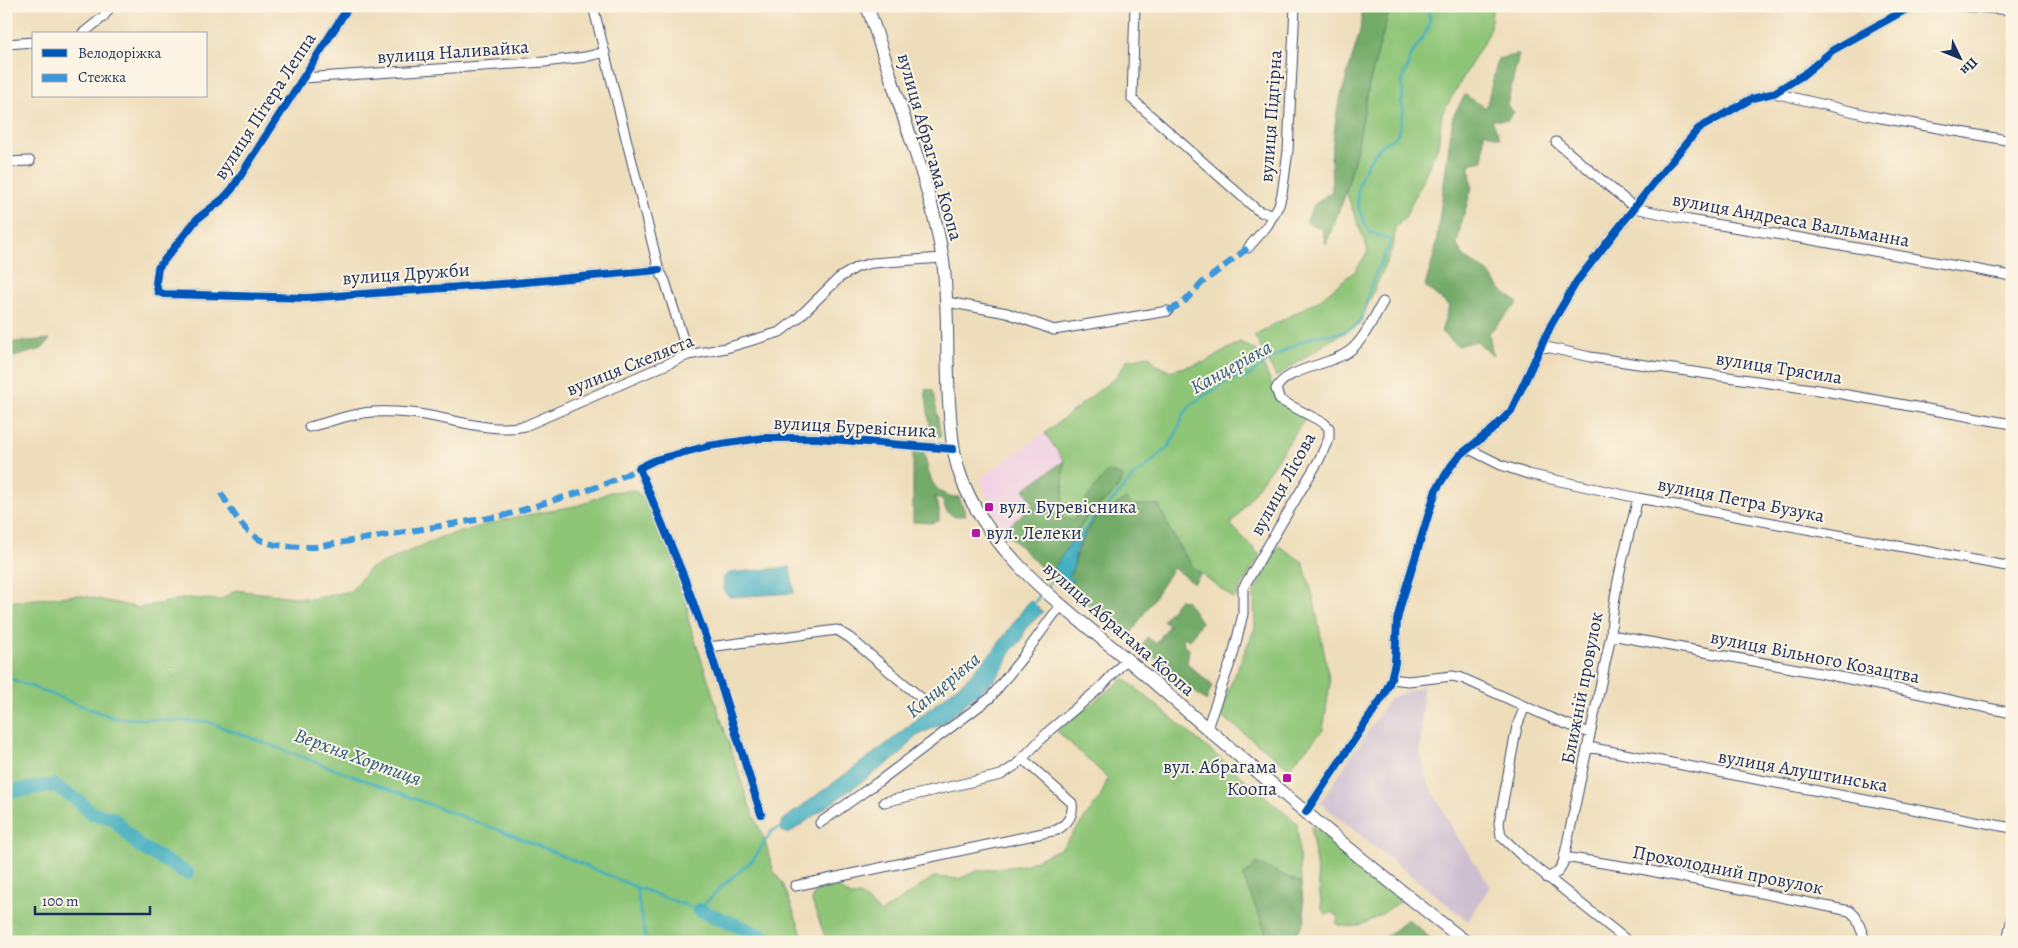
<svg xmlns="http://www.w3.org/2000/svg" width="2018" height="948" font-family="Alegreya,serif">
<rect width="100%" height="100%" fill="#fcf5e5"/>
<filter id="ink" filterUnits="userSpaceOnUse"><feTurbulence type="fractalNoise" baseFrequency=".02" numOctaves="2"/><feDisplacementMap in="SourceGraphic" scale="10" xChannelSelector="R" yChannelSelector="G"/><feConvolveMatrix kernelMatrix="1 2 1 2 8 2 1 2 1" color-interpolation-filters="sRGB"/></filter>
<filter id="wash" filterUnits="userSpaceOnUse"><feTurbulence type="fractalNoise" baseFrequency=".0096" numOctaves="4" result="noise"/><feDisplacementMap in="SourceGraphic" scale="20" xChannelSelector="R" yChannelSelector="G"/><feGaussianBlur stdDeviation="1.12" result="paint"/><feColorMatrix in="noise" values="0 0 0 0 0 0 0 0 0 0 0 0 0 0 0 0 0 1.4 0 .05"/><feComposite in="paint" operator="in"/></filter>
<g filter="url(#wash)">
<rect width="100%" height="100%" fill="#eeddba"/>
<path fill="#f1d0e3" d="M1045,433L1064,461L1024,489L1033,504L1004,531L987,499L980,478Z"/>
<path fill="#cebed1" d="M1423,686L1420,754L1427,781L1457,836L1490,886L1468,921L1320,803L1390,698Z"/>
<path fill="#8ec577" stroke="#547a6a" d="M1397,6H1493L1489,33L1442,114L1438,146L1406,216L1395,228L1394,244L1359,325L1331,340L1276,377L1254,335L1318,301L1356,270L1368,251L1346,192L1358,144L1369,85L1389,10Z
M1240,342L1257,351L1280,403L1306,418L1231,525L1260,555L1234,599L1193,567L1167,525L1159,505H1132L1096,517L1085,535L1084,532L1075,536L1089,514L1109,498L1089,495L1074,520L1062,519L1064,461L1045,433L1116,377L1127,360L1149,356L1157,365L1169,371L1205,362Z
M634,490L656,509L687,595L688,619L749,804L765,841L773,870L783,884L805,942H6V602L79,595L139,608L187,598L220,600L236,590L311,599L351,591L369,569L441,537L512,518L580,505L610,492Z
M1279,546L1303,562L1313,596L1330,683L1323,730L1289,768L1218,713L1255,628L1254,592Z
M1124,678L1297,823L1301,883L1256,864L1243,876L1265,930V942H827L812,901L816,890L837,887L851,896L860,895L881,913L934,877L959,879L976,871L1025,865L1062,848L1100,798L1108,778L1057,731Z
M1311,826L1326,836L1357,868L1368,877L1382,883L1403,900C1384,911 1357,936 1336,923L1339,918L1331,912L1327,915L1322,910Z"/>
<path fill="#72aa68" stroke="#466c63" d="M1363,6H1397L1389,11L1369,85L1357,149L1344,198L1326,244L1322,229L1306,222L1314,205L1332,191L1331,158L1337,110L1360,31Z
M1519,54L1507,105L1514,112L1508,120H1492L1500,138L1484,132L1483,161L1469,164L1472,187L1460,228L1457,245L1464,257L1488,272L1501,290L1518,303L1489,333L1493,356L1476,341L1458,346L1441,332L1449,306L1425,286L1435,252L1453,116L1465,95L1486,108L1498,59Z
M50,339L42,349L6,359V343Z
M925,389L933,390L941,437L931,435Z
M913,451L924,452C929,474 931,497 959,497L966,515L955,517L946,511L943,500L934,497L939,509V521L931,523L913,522Z
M1064,461L1062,519H1074L1089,495L1108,471L1123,476L1119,486L1109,498L1088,514L1058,564L1049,575L1004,531L1033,504L1024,489Z
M1126,499L1132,505H1159C1169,528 1181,558 1201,574L1194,583L1173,568L1129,637L1063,586L1074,566L1078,550L1085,535L1096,517Z
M1179,600L1187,601L1201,622L1190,640L1183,637L1184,645L1189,649L1187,664L1212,685L1206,701L1142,647L1147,637L1156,644L1169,625L1163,620Z
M1256,863L1301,883L1305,921L1291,942H1265V930L1243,876Z
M1408,919L1435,942H1379Z"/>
<path fill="#42afc0" stroke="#2e6f8f" d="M1084,532L1085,535L1076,551L1074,566L1069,576L1073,580L1067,585L1063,586L1051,576L1052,571L1075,536Z
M790,567L794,593L730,597L725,593L723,578L729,573Z
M1030,600L1043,612L1026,628L1021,641L1011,651L1005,666L993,681L943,723L915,737L901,754L788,834L782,831L781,822L795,811L885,745L965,680L993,651Z"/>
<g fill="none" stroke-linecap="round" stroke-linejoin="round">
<path stroke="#42afc0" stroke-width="2.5" d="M1082,534L1095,514L1108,506L1134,475L1144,469L1169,446L1178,430L1183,415L1192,404L1208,393L1238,377L1246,378C1251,372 1259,371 1263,364C1274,357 1308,336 1321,335C1333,334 1351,333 1359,322C1366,312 1367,296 1371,285C1376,269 1386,256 1391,240L1369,232C1365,223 1359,213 1358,203C1355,183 1367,161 1380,147C1384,142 1392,141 1396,136C1400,132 1401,118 1404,111L1401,103C1405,96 1402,93 1402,85C1402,80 1405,78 1404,72L1408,68L1409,59L1428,29L1430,19L1427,6
M1047,586L1055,577
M1032,606L1042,592
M6,677L114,718L208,722L520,838L636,887L646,942
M636,887L699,910L721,887L753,860L772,831L783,827"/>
<path stroke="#42afc0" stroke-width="14" d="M6,792L54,785L80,802L91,813L113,818L139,846L187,873
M699,910L777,942"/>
</g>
</g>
<g filter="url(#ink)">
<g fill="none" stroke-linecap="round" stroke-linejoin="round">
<defs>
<path id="street" d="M349,6L232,189L223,199L197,219L158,268L156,283L158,292L164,294L306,298L515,283L659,270
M593,6L659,270L665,281L688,355
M1135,6L1132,99L1256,209L1261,212L1274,215
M1961,6L2012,10
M82,34L103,17L111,6
M6,44L34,42
M303,78L544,62L585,57L605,52
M1774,93L1876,117L2012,141
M1556,142L1635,208L1689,220L1807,239L2012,276
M6,162L30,161
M1248,248L1267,226L1279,205L1282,194L1288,151L1295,6
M947,302L1007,313L1054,330L1168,311
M1542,346L1590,357L1825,391L2012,424
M309,427C330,422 352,413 373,412C386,411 399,412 411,413C449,417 488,434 525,426L688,355L726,348L780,332L797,319L839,278L857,267L872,263L942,258
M1469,449L1501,465L1528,474L1638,498L2012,567
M1611,635L1830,675L2012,713
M709,647L837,630L850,638L927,703
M1391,679L1408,681L1452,676L1462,678L1553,719L1590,733
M1525,706L1517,726L1499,823L1501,836L1525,859L1629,942
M1207,728L1233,655L1243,614V588L1319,460L1329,438V428L1324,423L1280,400L1276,389C1286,368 1328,366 1348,352C1364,341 1373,318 1383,302
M1588,747L2012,828
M884,802L1001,775L1016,765L1050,730L1101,687L1127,659
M1306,812L1384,695L1391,679L1395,663L1397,620L1401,604L1436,490L1451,466L1459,456L1492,430L1511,411L1551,325L1577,281L1656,180L1698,129L1751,99L1774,93L1782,88L1803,75L1833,50L1912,6
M761,814L709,647L684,577L639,468L655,460L708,446L762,438H817L953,449
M820,823L878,782L990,698L1022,658L1054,614L1063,605
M1564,857L1641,869L1850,911L1856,917L1866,942
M1547,878L1558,872L1563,863L1611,635C1613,589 1627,543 1638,498
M795,886L1057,830C1067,824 1074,816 1072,803L1023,759
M2007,942L2012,917"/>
<path id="primary" d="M867,6C881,45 893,85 906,124C921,168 936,214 943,261C949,307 946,355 949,402C951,428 952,453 961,477C993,564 1082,619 1149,678C1252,768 1357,858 1466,942"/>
</defs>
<use href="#street" stroke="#3b496c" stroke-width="11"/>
<use href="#primary" stroke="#3b496c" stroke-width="14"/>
<use href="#street" stroke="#fff" stroke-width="9"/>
<use href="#primary" stroke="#fff" stroke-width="12"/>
<path stroke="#3a97de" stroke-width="6" stroke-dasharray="12 6" stroke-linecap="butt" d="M1168,311L1183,303L1202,283L1248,248
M221,493C250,542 258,547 315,547L506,515L594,488L615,480L639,468"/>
<defs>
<path id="cycleway" d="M349,6L232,189L223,199L197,219L158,268L156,283L158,292L164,294L306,298L515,283L659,270
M1306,812L1384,695L1391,679L1395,663L1397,620L1401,604L1436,490L1451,466L1459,456L1492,430L1511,411L1551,325L1577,281L1656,180L1698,129L1751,99L1774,93L1782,88L1803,75L1833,50L1912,6
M761,814L709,647L684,577L639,468L655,460L708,446L762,438H817L953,449"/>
</defs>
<use href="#cycleway" stroke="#fcf5e5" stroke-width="11"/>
<use href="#cycleway" stroke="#0057b8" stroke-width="8"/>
</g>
</g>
<g fill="#b5179e" stroke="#fcf5e5" stroke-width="2">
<rect x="984" y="502" width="10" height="10" rx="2.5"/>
<rect x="971" y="528" width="10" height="10" rx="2.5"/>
<rect x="1282" y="773" width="10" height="10" rx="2.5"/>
</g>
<g text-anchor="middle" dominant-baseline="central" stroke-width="4" stroke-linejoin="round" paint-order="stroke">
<g font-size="19" fill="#1b2f5e" stroke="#fcf5e5">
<text transform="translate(453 52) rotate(-4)">вулиця Наливайка</text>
<text transform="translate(265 106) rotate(-57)">вулиця Пітера Леппа</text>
<text transform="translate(1271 116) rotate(-86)">вулиця Підгірна</text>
<text transform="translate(930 147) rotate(74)">вулиця Абрагама Коопа</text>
<text transform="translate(1791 220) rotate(10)">вулиця Андреаса Валльманна</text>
<text transform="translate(406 274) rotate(-4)">вулиця Дружби</text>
<text transform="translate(630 365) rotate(-22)">вулиця Скеляста</text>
<text transform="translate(1779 368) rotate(9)">вулиця Трясила</text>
<text transform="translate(855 427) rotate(3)">вулиця Буревісника</text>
<text transform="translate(1283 484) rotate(-61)">вулиця Лісова</text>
<text transform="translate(1741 500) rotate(11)">вулиця Петра Бузука</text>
<text transform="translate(1119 629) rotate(41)">вулиця Абрагама Коопа</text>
<text transform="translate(1815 657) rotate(11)">вулиця Вільного Козацтва</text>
<text transform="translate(1582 688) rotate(-79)">Ближній провулок</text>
<text transform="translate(1803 771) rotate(10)">вулиця Алуштинська</text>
<text transform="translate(1728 870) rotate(11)">Прохолодний провулок</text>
</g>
<g font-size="19" fill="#1b2f5e" stroke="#fcf5e5" text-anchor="start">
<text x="999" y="507">вул. Буревісника</text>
<text x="986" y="533">вул. Лелеки</text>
<text x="1277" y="767" text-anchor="end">вул. Абрагама<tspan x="1277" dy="22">Коопа</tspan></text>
</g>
<g font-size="20" font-style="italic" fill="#295c80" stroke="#fcf5e5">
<text transform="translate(1231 367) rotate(-29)">Канцерівка</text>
<text transform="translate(943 685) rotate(-40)">Канцерівка</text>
<text transform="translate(358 757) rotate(20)">Верхня Хортиця</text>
</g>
</g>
<rect width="2018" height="948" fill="none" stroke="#fcf5e5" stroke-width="25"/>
<rect x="32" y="32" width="175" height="65" fill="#fcf5e5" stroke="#a2a6af"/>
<rect x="42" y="49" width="25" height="8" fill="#0057b8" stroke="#a2a6af"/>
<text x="78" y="58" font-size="15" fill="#1b2f5e">Велодоріжка</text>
<rect x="42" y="74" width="25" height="8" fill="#3a97de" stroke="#a2a6af"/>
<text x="78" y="82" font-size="15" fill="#1b2f5e">Стежка</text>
<g transform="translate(1960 58) rotate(133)" stroke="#fcf5e5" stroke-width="4" paint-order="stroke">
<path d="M0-4L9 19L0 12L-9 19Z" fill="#1b2f5e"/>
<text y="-8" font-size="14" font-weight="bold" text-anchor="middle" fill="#1b2f5e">Пн</text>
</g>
<path d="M35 906v8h115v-8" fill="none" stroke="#1b2f5e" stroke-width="2.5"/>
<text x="42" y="906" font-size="15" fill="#1b2f5e" stroke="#fcf5e5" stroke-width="4" paint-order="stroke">100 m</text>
</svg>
